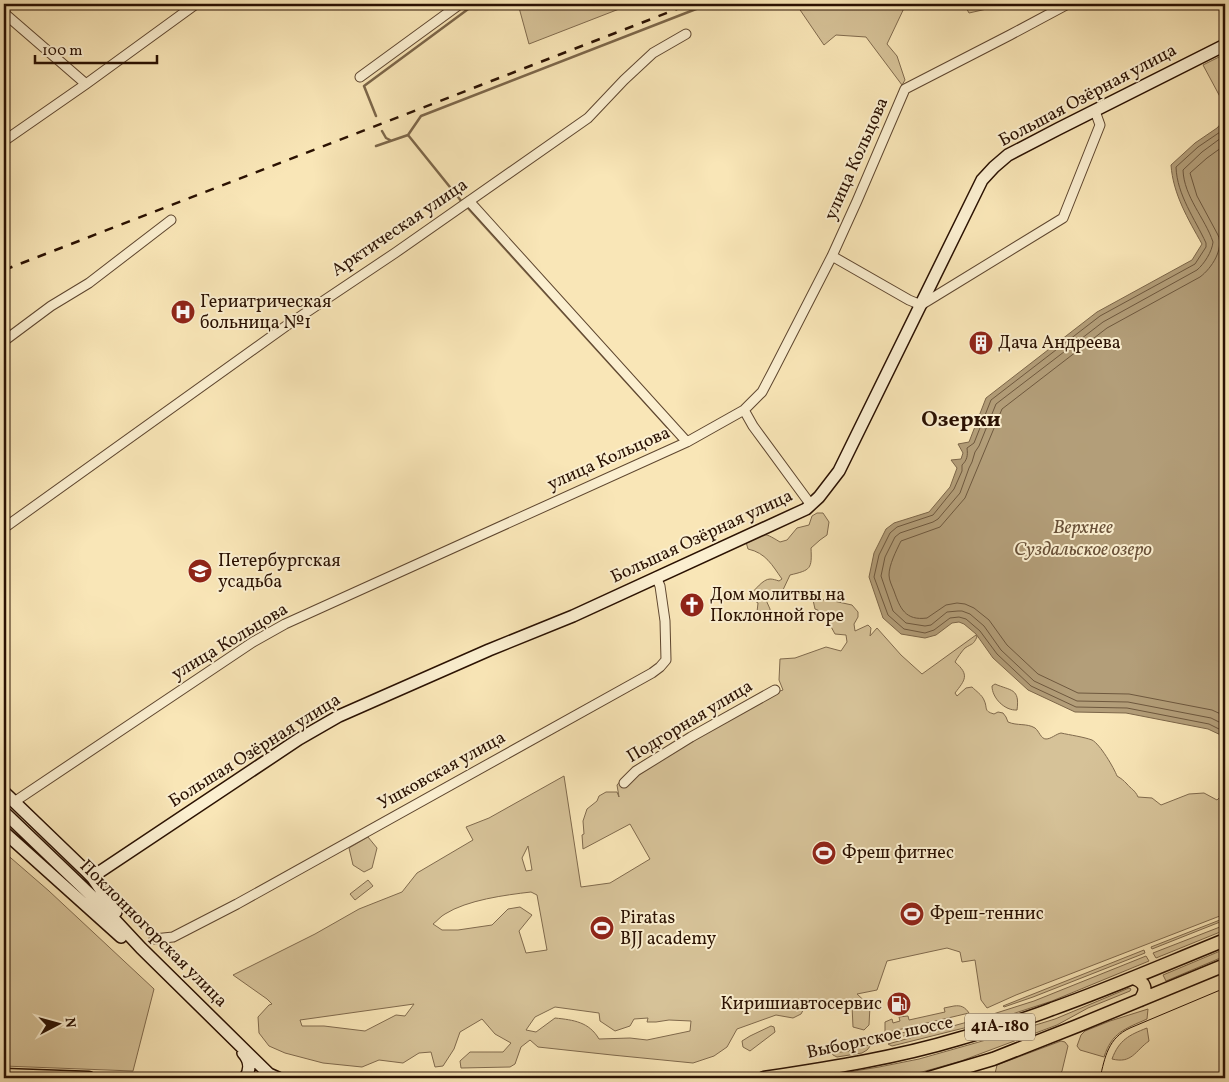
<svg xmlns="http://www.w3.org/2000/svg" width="1229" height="1082" font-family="Vollkorn,serif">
<rect width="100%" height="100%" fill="#f9e6b7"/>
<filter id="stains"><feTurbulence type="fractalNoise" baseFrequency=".004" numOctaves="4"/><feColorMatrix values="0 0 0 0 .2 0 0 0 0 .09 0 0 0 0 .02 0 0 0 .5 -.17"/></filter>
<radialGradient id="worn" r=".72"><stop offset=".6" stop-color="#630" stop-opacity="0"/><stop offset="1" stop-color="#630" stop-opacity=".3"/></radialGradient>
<path fill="#d6c298" stroke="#806a4d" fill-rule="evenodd" d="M518,4H632L529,44Z
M796,4H906L887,44L897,56L905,80L902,85L866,37L836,35L824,45Z
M964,4H999L1000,6L969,13Z
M1225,54V106L1203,65Z
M817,513H823L829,522L827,535L820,540L811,548C812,569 811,570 790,575L782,592C776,594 770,595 766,600L770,609V613L767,616H762L757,612L758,603L755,601H751L750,595C755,590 763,579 770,579C773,579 776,580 779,581L782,579C772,565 766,553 748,549L746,542C764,533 762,531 780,542L787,540L797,528L809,525L812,516Z
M813,600H829L852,605L858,612V617L854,624L855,631L868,625L871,628L870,636L877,628L901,655L922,674L976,635L977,637C973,645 973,643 965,648C962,651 957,658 955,662C970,675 965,680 955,693L957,696L966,688L972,687C976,691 982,695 984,700C988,708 983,711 994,714L998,712L1003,713L1006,717L1008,722C1017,726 1027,723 1035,728C1039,731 1041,739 1046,739C1051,739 1056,734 1061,733C1070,735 1084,737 1092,740C1100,744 1114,768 1117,776C1122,779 1123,780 1127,784C1131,789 1135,790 1138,797L1152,798L1161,805L1189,794L1204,793L1217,800L1225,792V852L1224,853L1225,855V914L1016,995L987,1008L981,1000L975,960L962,962L960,952L947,948L887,961L877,990L857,994L870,1006L869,1025L864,1030L853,1027L852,1005L838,1003L825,1007L821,1001L807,1003L801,1014L793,1018L776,1015L737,1029L727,1047L714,1056L693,1063L612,1055L538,1047L530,1040L521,1047L515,1064L510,1067L461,1068L460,1061L470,1052H503L511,1043L495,1034L482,1019L460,1032L454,1049L443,1066L435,1067L431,1052L419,1053L403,1063L379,1060L362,1067L323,1063L285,1053L269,1046L259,1033L258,1017L269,1005L272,1004L267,999L233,975L315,934L359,909L402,892L417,873L473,840L466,827L489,818L564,776L581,887L610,883L650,859L630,824L583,849L582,835L584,834L583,821L587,809L597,801L599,796L606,792H617L619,797L617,785L631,769L643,761L777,685L780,691L783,690L779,680L780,659L795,658L826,647L841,651L847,642L846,635L835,634L829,623L827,614L815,609ZM528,846L532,870L526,871L522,858ZM531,892L537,895L547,950L526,953L519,931L532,915L520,907L508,909L492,925L458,930H442L433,924C437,921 441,916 445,914C467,900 505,895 531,892ZM414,1004L405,1016L396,1015L365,1031L324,1026H302L300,1020ZM555,1007L599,1013L600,1021L615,1031L630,1026L634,1019L648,1018L647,1022H656L669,1020L691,1021L690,1031L647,1040L630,1038L599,1039C589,1022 574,1020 555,1018L536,1032L526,1030L535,1017Z
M995,684C1011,691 1020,688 1017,710C1005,711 992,698 992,686Z
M368,837L377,848L372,868L364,872L353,865L349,848Z
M4,852L49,891L154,989L133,1071L4,1066Z
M368,880L373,886L355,900L350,894Z
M1225,918V920L1152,949L1151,947Z
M1225,925V930L1156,958L1153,953Z
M1225,949V956L1166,981L1163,975Z
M1144,950L1145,953L1033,997L1004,1007L1003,1006Z
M1146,956L1149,961L1052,1001L1003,1017H998L990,1015L1034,1001Z
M1129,988L1131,989L1130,991L1088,1008L1057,1025L961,1061L922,1072L894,1078H812L879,1067L919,1059L1000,1036L1055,1019Z
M954,1006C961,1005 965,1007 969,1013L885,1033V1022L892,1019L893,1023L900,1021L899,1017L908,1016L909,1020L945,1012L944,1008Z
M1148,1009L1147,1019C1125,1029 1112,1032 1104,1057L1080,1050L1077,1046L1081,1035L1085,1031L1110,1021Z
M952,1021L953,1022L886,1041L885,1037Z
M971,1021L968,1027L892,1046L888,1044Z
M771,1026L774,1027L775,1032L750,1051L743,1047L742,1041L750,1036Z
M1147,1028L1149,1041C1135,1051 1132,1064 1112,1059C1119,1040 1129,1035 1147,1028Z
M1061,1041L1065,1042L1068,1046L1062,1071L1060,1074L1047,1078H994L997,1065Z
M871,1045L867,1050L862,1053L837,1057L833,1055L832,1053L849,1051L853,1047Z"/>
<path fill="#b39e79" stroke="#7c6649" d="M1225,119V737L1208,729L1126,713L1075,712L1028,690L993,658L976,634L964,624L959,622L952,623L936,635L925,638L901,634L883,618L869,577L874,553L886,529L894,523L929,512L950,487L957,468L951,460L961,459L963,453L958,444L969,442L986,398L1097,312L1192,260L1202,244C1188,219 1173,194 1171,165L1195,143L1217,128Z"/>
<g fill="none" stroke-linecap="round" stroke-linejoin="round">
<path stroke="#6e583e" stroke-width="1" d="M1225,126L1220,132L1198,147L1176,167C1177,195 1195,219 1206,243V247L1195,264L1100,316L991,400L974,443L967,448C968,456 967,460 962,465V471L954,489L933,515L897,527L890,533L879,555L874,577L888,615L904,629L925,633L934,630L950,618L959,617L966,619L980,631L997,654L1031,686L1076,707L1127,708L1209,724L1225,732
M1225,135L1202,152L1183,170C1184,197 1205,218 1213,242C1212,252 1204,264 1197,270L1103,322L996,404L979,446L975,452L972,462L969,468L960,493L938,519L933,522L900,533L895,537L885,557L881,576L893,611L906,623L925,626L931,625L947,612L958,611H962L970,614L984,626L1001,650L1034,681L1077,701L1128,702L1211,718L1225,725
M1225,145L1207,158L1190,173L1197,196L1218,235C1224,249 1212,268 1200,277L1107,328L1002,409L965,498L940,527L901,541C896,551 889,565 889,575C889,580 892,586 894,591C900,608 905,621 927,618L946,605L957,603L965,604L974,608L989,620L1007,645L1038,674L1078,693L1129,694L1212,710L1225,716"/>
<path stroke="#7c6649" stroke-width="2.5" d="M376,116L364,86L475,4
M382,131L386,138L390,140
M408,135L462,202
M376,146L408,135L421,116L709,4
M468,208L670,430"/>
<defs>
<path id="street" d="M4,13L86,84
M360,77L460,4
M4,141L86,84L196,4
M469,201L687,442
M832,256L909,300L921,305L1063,218L1100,125L1095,111
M4,341L51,306L89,283L171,220
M744,410L753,426L811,505
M4,528L286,326L395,253L588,118L624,80L653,53L686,34
M624,783L636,771L691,737L775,690
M14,802L253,642L285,624L687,442L744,410L762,392L772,373L832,256L857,201L905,89L1010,35L1068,4
M154,939L173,937L237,904L652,673L660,667L666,660L665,621L660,586L656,577"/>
<path id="secondary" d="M4,792L86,871L92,877L116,912
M4,812L100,904L141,948L269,1074L278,1078
M4,832L121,937
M92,877L299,739L339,716L489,650L573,616L806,509L819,497L839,471L982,180L994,167L1008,155L1058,129L1225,45
M243,1053C250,1061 251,1069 245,1078"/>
<path id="primary" d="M1133,978C1145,982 1148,989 1140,1000
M4,1075L89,1078
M764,1078C829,1068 895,1058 958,1039C990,1030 1021,1021 1052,1009C1111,988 1168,963 1225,940
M929,1078L993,1059L1077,1026L1225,965"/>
</defs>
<use href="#street" stroke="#5e462f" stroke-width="11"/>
<use href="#secondary" stroke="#2a1102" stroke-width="14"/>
<use href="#primary" stroke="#2a1102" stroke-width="15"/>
<use href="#street" stroke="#fbefd0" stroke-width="9"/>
<use href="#secondary" stroke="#fbefd0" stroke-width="11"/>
<use href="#primary" stroke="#f9e6b7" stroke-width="12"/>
<path stroke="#2a1102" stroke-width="1" d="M1100,1078C1105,1057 1108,1038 1130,1028L1225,988"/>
<path stroke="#2a1102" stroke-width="2.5" stroke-dasharray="9 9" stroke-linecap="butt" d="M4,270L690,4"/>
</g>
<defs>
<symbol id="hospital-disc" viewBox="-11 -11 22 22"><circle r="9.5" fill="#8f2418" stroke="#fbefd0"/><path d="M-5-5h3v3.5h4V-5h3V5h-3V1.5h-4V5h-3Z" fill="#fff"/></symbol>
<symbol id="building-disc" viewBox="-11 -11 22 22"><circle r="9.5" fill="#8f2418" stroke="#fbefd0"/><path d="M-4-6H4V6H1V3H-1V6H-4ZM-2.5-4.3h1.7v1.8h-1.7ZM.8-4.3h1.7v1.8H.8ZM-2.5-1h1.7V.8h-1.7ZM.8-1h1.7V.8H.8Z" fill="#fff"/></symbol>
<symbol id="university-disc" viewBox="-11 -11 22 22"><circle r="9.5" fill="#8f2418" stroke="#fbefd0"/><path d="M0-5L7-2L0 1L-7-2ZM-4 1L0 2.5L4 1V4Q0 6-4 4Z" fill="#fff"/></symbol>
<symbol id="church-disc" viewBox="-11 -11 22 22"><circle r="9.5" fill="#8f2418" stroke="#fbefd0"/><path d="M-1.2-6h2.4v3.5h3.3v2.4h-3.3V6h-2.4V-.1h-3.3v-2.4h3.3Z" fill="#fff"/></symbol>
<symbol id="stadium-disc" viewBox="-11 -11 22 22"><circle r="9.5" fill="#8f2418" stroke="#fbefd0"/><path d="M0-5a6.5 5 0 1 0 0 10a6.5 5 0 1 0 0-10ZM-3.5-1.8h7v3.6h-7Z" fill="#fff"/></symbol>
<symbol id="fuel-disc" viewBox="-11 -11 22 22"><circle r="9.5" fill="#8f2418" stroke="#fbefd0"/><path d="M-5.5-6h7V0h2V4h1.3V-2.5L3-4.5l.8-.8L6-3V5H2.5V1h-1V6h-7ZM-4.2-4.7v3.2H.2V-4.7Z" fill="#fff"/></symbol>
</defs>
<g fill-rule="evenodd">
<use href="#hospital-disc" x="169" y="298" width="28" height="28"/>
<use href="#building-disc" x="967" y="329" width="28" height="28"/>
<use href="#university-disc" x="186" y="557" width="28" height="28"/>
<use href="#church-disc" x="678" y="591" width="28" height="28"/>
<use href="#stadium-disc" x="810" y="839" width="28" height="28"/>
<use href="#stadium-disc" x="898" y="900" width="28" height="28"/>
<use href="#stadium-disc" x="588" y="914" width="28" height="28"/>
<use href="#fuel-disc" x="885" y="990" width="28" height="28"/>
</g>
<g text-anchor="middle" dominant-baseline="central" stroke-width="4" stroke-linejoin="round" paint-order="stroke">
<rect fill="#fbefd0" stroke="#695440" stroke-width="1" x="965" y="1013.5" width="70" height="27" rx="4"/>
<g font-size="16" font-weight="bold" fill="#2a1102">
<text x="1000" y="1027">41А-180</text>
</g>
<g font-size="18" fill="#2a1102" stroke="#fbefd0">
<text transform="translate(1088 96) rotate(-28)">Большая Озёрная улица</text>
<text transform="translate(857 159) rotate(-66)">улица Кольцова</text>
<text transform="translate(400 228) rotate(-34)">Арктическая улица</text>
<text transform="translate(609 459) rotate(-24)">улица Кольцова</text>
<text transform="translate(702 537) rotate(-25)">Большая Озёрная улица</text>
<text transform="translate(230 642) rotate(-31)">улица Кольцова</text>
<text transform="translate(690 722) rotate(-31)">Подгорная улица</text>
<text transform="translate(255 751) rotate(-32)">Большая Озёрная улица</text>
<text transform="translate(442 771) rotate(-29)">Ушковская улица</text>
<text transform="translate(153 934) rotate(45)">Поклонногорская улица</text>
<text transform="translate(880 1038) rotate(-12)">Выборгское шоссе</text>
</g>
<g font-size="18" fill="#2a1102" stroke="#fbefd0" text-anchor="start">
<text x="200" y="302">Гериатрическая<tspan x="200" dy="21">больница №1</tspan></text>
<text x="998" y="343">Дача Андреева</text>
<text x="218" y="561">Петербургская<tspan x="218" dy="21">усадьба</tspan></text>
<text x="710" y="595">Дом молитвы на<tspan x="710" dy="21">Поклонной горе</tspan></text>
<text x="842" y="853">Фреш фитнес</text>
<text x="930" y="914">Фреш-теннис</text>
<text x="620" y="918">Piratas<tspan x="620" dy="21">BJJ academy</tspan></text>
<text x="882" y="1004" text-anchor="end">Киришиавтосервис</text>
</g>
<g font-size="19" font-style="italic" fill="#685038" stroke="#fbefd0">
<text x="1083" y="528">Верхнее<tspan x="1083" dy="22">Суздальское озеро</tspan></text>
</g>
<g font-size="22" font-weight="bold" fill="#2a1102" stroke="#fbefd0">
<text x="961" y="420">Озерки</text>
</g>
</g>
<rect width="1229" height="1082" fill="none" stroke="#f9e6b7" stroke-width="20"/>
<rect x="5" y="5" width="1219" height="1072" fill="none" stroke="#2a1102" stroke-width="2.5"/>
<rect x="10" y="10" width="1209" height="1062" fill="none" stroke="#2a1102"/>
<g transform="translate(58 1024) rotate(84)" stroke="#fbefd0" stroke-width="4" paint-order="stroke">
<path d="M0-4L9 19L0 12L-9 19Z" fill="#2a1102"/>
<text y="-8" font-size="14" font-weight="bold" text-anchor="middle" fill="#2a1102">N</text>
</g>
<path d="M35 55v8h122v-8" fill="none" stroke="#2a1102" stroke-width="2.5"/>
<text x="42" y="55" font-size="15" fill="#2a1102" stroke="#fbefd0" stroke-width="4" paint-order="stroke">100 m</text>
<rect width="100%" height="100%" filter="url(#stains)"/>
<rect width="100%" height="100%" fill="url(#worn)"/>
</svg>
